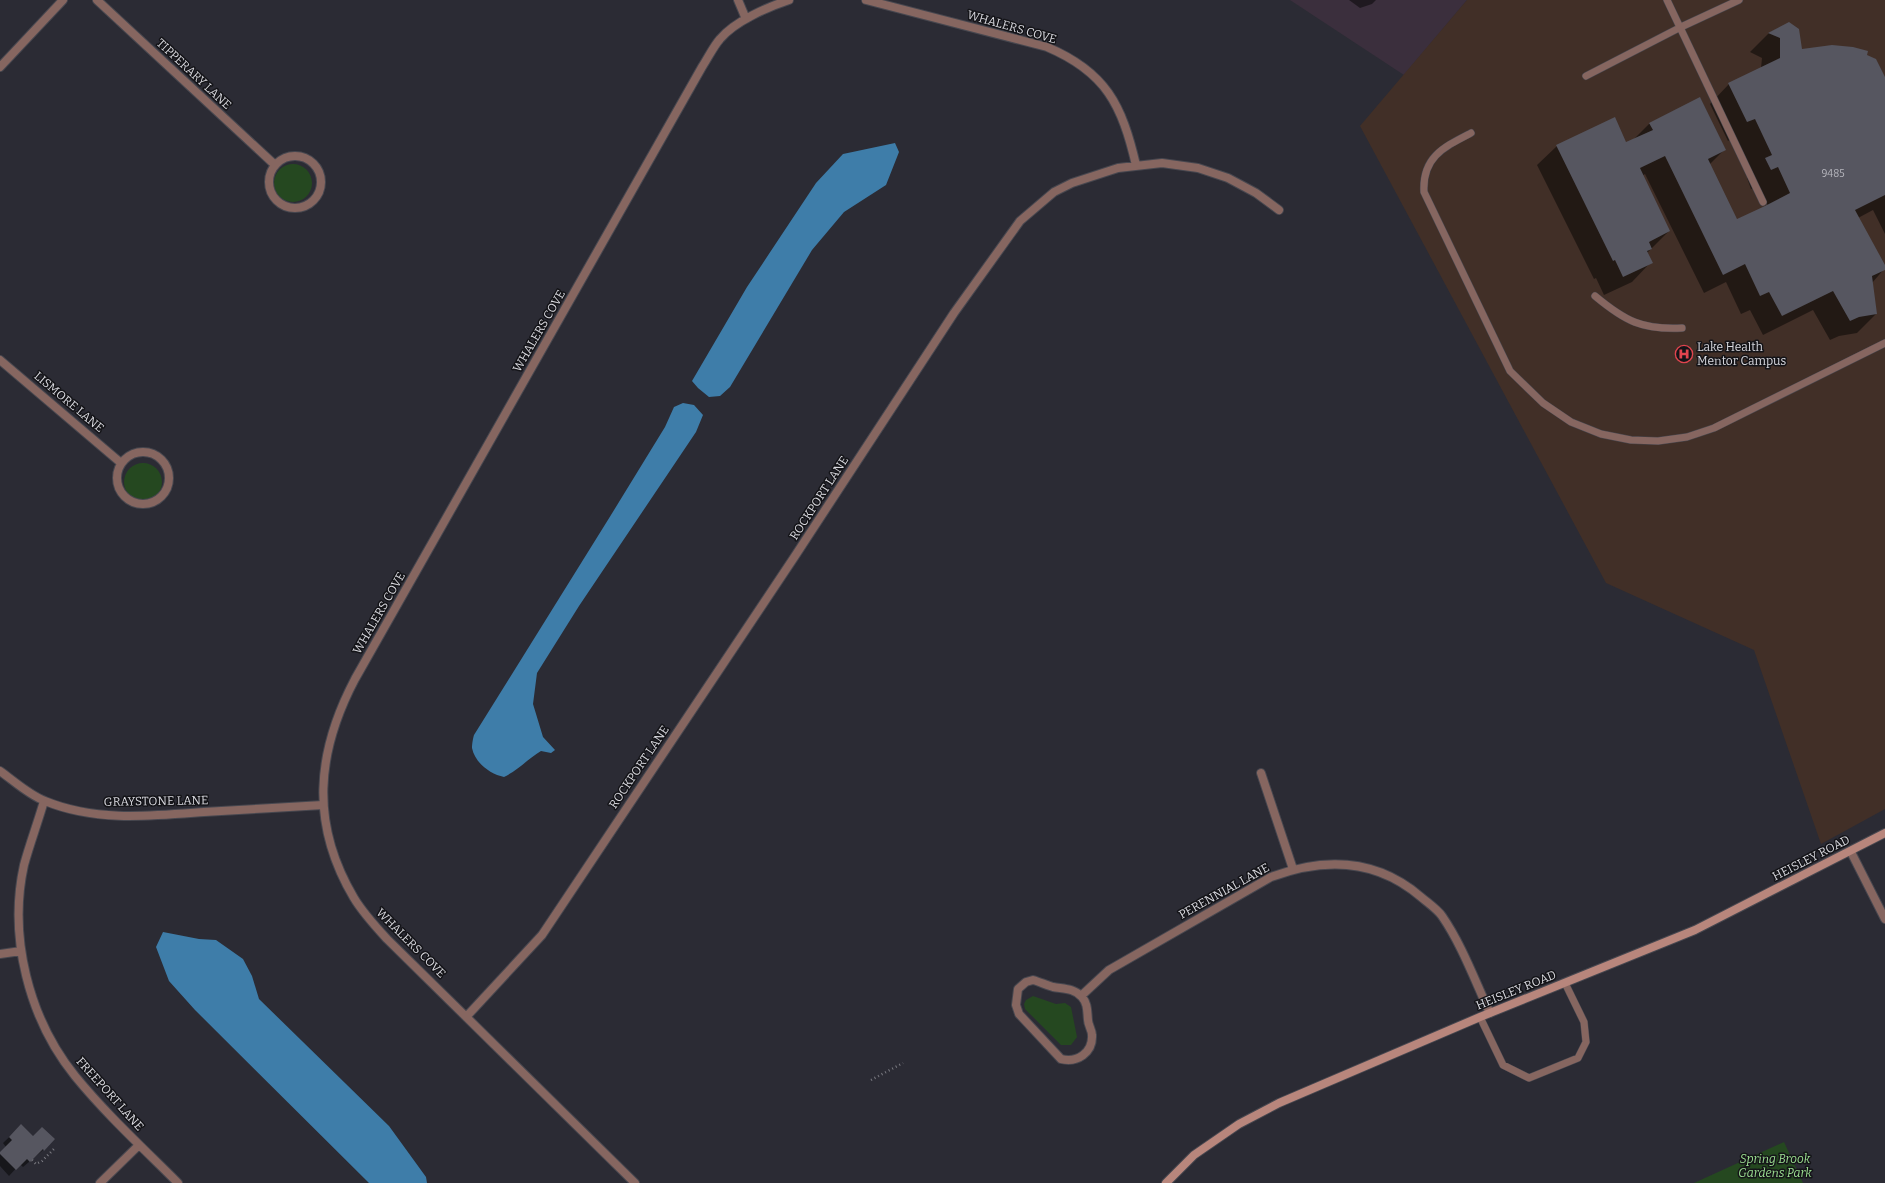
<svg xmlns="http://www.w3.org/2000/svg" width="1885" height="1183" font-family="Bitter,serif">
<rect width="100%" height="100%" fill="#2b2b34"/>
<path fill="#3b2f3d" d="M1290,0H1467L1404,75Z"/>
<path fill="#412f27" d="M1467,0H1885V809L1821,844L1754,650L1606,583L1360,126Z"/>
<path fill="#254820" d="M274 183a19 19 0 1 1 38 0a19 19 0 1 1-38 0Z
M124 482a19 19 0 1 1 38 0a19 19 0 1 1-38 0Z
M1033,996L1056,1004L1065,1003L1071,1007L1077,1037L1071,1045H1061L1025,1009L1024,1004L1026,1000Z
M1784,1142L1803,1183H1694Z"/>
<path fill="#3e7da9" d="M895,143L899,152L886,185L844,212L812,250L730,387L720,396L709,397L698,388L692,381L747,287L816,183L843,154Z
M683,403L694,405L703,415L696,432L579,606L537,673L533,704L543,737L555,750L551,753L541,751C528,759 518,770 504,777C490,774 475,763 472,748C472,744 473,738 474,735L611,515L665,427L674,407Z
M163,932L199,939L216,940L243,959L252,976L259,999L389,1126L426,1177L427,1183H369L195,1010L169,981L156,947Z"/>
<path fill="#0007" d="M1349,0H1376L1372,4L1360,8Z
M1789,23L1801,50L1866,56L1885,79V234L1873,210L1858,218L1885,268L1872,283L1876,314L1857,333L1839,336L1830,340L1813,310L1763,335L1750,310L1741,314L1726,282L1704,293L1645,174L1642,176L1669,231L1647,253L1651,262L1632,282L1604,295L1596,278L1594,279L1537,165L1557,146L1626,143L1633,140L1649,124L1700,98L1725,149L1709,165L1736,221L1768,206L1758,185L1751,189L1747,178L1752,173L1735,137L1728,141L1710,104L1729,84L1761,68L1762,58L1750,52L1769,33Z
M21,1126L33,1137L48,1146L23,1167L20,1164L9,1176L0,1166V1153L6,1147L3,1143Z"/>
<path fill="#565660" d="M1789,22L1799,29L1802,49L1832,45L1853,47L1868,51L1867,55L1876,59L1885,77V195L1855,210L1885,265V270L1872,276L1877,314L1859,317L1850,321L1833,291L1782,316L1769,292L1760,296L1745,264L1723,275L1665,156L1640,168L1670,231L1649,242L1652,249L1647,251L1653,263L1623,277L1615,260L1613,261L1556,145L1615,117L1626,142L1653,130L1649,123L1700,97L1726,150L1708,159L1737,219L1765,206L1790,193L1778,167L1771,170L1765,158L1772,155L1755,119L1747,122L1728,83L1780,58V38L1768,33Z
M21,1124L33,1136L42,1127L55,1139L44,1151L43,1149L30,1162L27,1159L16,1170L0,1154V1152L12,1140L9,1137Z"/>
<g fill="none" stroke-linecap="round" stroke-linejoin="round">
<defs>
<path id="lane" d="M1667,0L1763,202
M1586,76L1681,27L1739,0
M1471,133C1444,147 1422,157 1424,192L1510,371L1543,403L1571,422L1601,434L1631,440L1658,441L1687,437L1714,428L1885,343
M1595,296C1625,321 1642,330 1682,328
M1480,1017L1503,1065L1529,1078L1578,1058L1586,1042L1584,1022L1565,983"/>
<path id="street" d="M97,0L275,165
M738,0L746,19
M866,0L1047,47C1106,72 1122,105 1136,165
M0,67L63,0
M269 182a26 26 0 1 1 52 0a26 26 0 1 1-52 0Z
M0,360L121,463
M117 478a26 26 0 1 1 52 0a26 26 0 1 1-52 0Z
M0,771C14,781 29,795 45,801C96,822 151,816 204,812C244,810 283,807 323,805
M1261,773L1293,869
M44,801C38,822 30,843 24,865C8,937 29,1019 75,1076C106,1114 143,1148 178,1183
M1851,852L1885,919
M0,954L21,951
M1033,980C1040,982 1046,985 1053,987C1063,989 1074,988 1082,997C1088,1004 1087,1011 1088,1020C1088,1025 1092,1030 1092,1035C1093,1053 1077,1063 1061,1059L1019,1014L1016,1005L1018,989L1026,982Z
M1081,996L1109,970L1271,877C1325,857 1377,859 1421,897C1428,903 1437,909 1442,916C1462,945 1475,981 1490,1013
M467,1016L542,935L795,556L954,313L1020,221L1054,192L1072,183L1118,168L1162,163L1198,168L1228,178L1256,193L1279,210
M100,1183L139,1145
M635,1183L387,939C375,926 363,913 354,898C310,824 316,753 355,679L702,67C708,58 713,47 720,39C735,21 768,7 789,0"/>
<path id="secondary" d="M1166,1183L1194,1155L1239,1124L1279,1103L1480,1017L1695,930L1885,833"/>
</defs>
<use href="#lane" stroke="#47474f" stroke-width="8"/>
<use href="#street" stroke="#47474f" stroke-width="10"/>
<use href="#secondary" stroke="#47474f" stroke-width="10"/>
<path stroke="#7a7a81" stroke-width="2.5" stroke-dasharray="1 3" stroke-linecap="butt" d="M871,1080L903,1063
M32,1160L36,1164L42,1161L54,1149"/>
<use href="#lane" stroke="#866660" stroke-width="7"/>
<use href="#street" stroke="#866660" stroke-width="8"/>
<use href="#secondary" stroke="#b8867c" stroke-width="8"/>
</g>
<defs>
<symbol id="hospital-ring" viewBox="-11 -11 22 22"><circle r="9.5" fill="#141418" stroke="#e0444e" stroke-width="1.5"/><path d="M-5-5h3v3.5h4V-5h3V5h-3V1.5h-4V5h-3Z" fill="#e0444e"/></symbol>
</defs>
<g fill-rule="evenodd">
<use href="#hospital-ring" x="1674" y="344" width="20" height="20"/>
</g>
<g text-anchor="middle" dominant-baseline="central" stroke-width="3" stroke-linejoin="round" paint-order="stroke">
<g font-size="10" fill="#b8b8bf">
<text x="1833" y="174">9485</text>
</g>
<g font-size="12" fill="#d9d9df" stroke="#141418">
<text transform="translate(1012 27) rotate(16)">WHALERS COVE</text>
<text transform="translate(194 74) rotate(43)">TIPPERARY LANE</text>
<text transform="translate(539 331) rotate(-60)">WHALERS COVE</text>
<text transform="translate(69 402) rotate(40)">LISMORE LANE</text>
<text transform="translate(819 498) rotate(-57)">ROCKPORT LANE</text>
<text transform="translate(379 613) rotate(-60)">WHALERS COVE</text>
<text transform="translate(639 767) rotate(-56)">ROCKPORT LANE</text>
<text transform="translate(156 801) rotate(-1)">GRAYSTONE LANE</text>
<text transform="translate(1811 858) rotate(-27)">HEISLEY ROAD</text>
<text transform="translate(1224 891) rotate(-29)">PERENNIAL LANE</text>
<text transform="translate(411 943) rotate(45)">WHALERS COVE</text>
<text transform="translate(1516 990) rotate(-22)">HEISLEY ROAD</text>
<text transform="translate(110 1094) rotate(48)">FREEPORT LANE</text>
</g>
<g font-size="12" fill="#d9d9df" stroke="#141418" text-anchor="start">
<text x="1697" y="347">Lake Health<tspan x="1697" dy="14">Mentor Campus</tspan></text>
</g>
<g font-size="12" font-style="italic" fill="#9bde91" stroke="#141418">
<text x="1775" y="1159">Spring Brook<tspan x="1775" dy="14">Gardens Park</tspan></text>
</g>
</g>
</svg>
